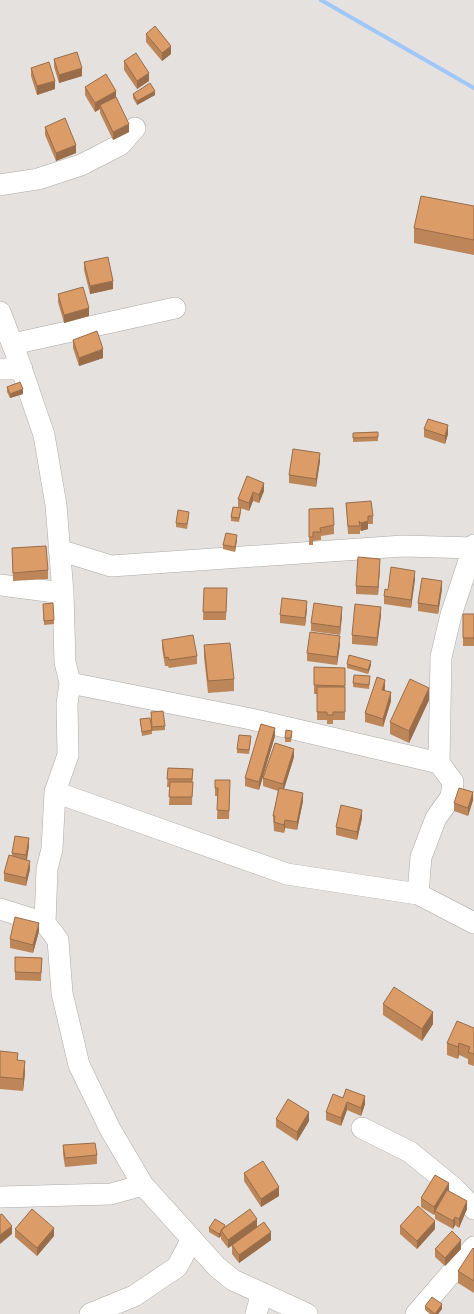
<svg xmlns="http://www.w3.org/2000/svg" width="474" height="1314" font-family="Inter,sans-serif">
<rect width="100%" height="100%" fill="#e4e1df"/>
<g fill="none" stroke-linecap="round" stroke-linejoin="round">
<path stroke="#a0c7f9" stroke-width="4" d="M321,0L474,88"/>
<defs>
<path id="minor" d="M0,185L38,179L81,165L120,145L135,128
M0,312L17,356L44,435L56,505L63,593L65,662L70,683L67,704L68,755L55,792L52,849L47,869L45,923
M13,344L175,308
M0,369H22
M59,550L111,566L403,546L474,548
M0,585L63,593
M70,683L251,719L439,763
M55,792L287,874L418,894L474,923
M418,894L421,857L436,818L451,797L453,782L439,763L441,657L451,615L474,545
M0,909L45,923L58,940L62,993L79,1065L110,1129L143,1185L217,1267L233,1280L307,1314
M362,1128L410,1152L454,1188L474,1209
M0,1197L111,1194L143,1185
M90,1314L134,1296L177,1267L192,1239
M256,1314L262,1293
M416,1314L474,1247"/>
</defs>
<use href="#minor" stroke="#adaaa8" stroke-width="22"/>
<use href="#minor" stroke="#fff" stroke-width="21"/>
</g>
<path fill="#bc8659" d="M146,34L171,54L162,61L146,42Z
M54,59L82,76L59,83L54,67Z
M124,61L149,81L137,89L124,70Z
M31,68L55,89L37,95L31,76Z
M85,87L116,97L129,132L113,140L100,113V109L95,112L85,95Z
M133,94L155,95L137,105L133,98Z
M45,127L76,153L56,161L45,135Z
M474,206V255L414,243V228Z
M84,262L113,289L90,294L84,270Z
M58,294L89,316L64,323L58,302Z
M73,340L103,358L79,366L73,348Z
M7,387L23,394L10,398L7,392Z
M424,429L448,434L445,444L424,437Z
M378,432V441L353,442V433Z
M320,461L316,487L289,483V475Z
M247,476L264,491L259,503L253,501L249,511L238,507V499Z
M346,503L373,516V524H368V529L361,531L360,530V534H348Z
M309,509L334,525V534L321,536V540L313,541V545H309Z
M241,512L239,522L231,521V517Z
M189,516L187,529L176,527V523Z
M237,539L235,552L223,549V545Z
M12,548L48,570V579L13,581Z
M380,567L378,595L356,594V586Z
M415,579L411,608L384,604V596L388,590Z
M204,588H227L226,620H203Z
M442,589L438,614L418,611V603Z
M43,604L54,620V624L44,625Z
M307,609L305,626L280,623V615Z
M463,614H474V646H463Z
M342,615L340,635L311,631V623Z
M381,615L377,646L352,644V635Z
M162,640L197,656V664L169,668L168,666H165L162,648Z
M340,644L337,665L307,661V653Z
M204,645L234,679V691L208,693L204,657Z
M347,664L371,665L368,674L347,668Z
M314,667L345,668V720H333V724H327V720H317V694H314Z
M370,680L369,689L353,687V683Z
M385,688V691L391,701L383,727L365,722V713Z
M429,700L409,743L390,734V722Z
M151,712L165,726V730L152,731Z
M140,719L152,730V734L142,736Z
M292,735L291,742H285V738Z
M275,736L259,790L245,786V778Z
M251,740L249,754L237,753V749Z
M294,757L284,789L303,801L297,830L285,828L284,833L274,831L273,816L278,791L263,786V778Z
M168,768L193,769L192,805H169L170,787H167Z
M215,780L230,789L229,819H217L218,796H215Z
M473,800L468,816L454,811V803Z
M362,818L357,840L336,835V827Z
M29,846L27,860L30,869L26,886L4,881V873L12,856V853Z
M39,931L33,953L10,948V939Z
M15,957L42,958L41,981L15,980Z
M383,1004L433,1024L422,1041L383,1015Z
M474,1028V1066L468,1064V1059L459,1055L458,1059L447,1055V1043Z
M0,1051L18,1060L25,1073L23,1091L0,1089Z
M343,1098L365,1104L361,1116L347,1110L341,1126L326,1120V1112Z
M276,1119L309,1121L297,1141L276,1127Z
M63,1145L97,1155V1164L65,1167L63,1154Z
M244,1173L279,1196L261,1207L244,1181Z
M449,1191L467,1209L459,1228L455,1225L453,1229L435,1219V1214L434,1215L421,1207V1198Z
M400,1226L435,1229L417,1249L400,1234Z
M257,1227L271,1240L239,1263L232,1254V1246L228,1248L221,1239V1236L219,1238L209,1232V1228Z
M15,1229L54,1236L37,1256L15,1237Z
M435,1249H461L445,1266L435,1257Z
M474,1249V1293L458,1283V1271Z
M425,1306L442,1309L438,1314H430L425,1310Z"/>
<path fill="#996d49" d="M171,46V54L162,61V53Z
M82,68V76L59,83V75Z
M149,73V81L137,89V81Z
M55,81V89L37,95V86Z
M116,91V99L100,105V109L95,112V103Z
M155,91V95L137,105V101Z
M129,124V132L113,140V132Z
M76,145V153L56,161V153Z
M113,281V289L90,294V286Z
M89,308V316L64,323V315Z
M103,349V358L79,366V358Z
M23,389V394L10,398V394Z
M448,425V434L445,444V436Z
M320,453V461L316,487V479Z
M264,483V491L259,503V495Z
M253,492V501L249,511V503Z
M368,521V529L361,531V523Z
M237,535V539L235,552V547Z
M380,559V567L378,595V587Z
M415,571V579L411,608V600Z
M442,581V589L438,614V606Z
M307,601V609L305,626V618Z
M342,607V615L340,635V627Z
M381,607V615L377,646V638Z
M340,636V644L337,665V657Z
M371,661V665L368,674V670Z
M385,680V688L382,698V690Z
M429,688V700L409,743V731Z
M391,692V701L383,727V719Z
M275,728V736L259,790V782Z
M294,749V757L283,792V784Z
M473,792V800L468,816V808Z
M303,793V801L297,830V822Z
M362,810V818L357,840V832Z
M285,820V828L284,833V825Z
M29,838V846L26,863V855Z
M30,861V869L26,886V878Z
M39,923V931L33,953V945Z
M433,1012V1024L422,1041V1029Z
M459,1043V1055L458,1059V1047Z
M25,1061V1073L23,1091V1079Z
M365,1096V1104L361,1116V1108Z
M347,1102V1110L341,1126V1118Z
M309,1112V1121L297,1141V1132Z
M449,1183V1191L435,1211L434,1215V1207Z
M279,1187V1196L261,1207V1199Z
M467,1201V1209L459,1228V1219Z
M455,1217V1225L453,1229V1221Z
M257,1219V1227L228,1248V1240Z
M435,1221V1229L417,1249V1241Z
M12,1226V1234L0,1244V1235Z
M54,1228V1236L37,1256V1248Z
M221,1232V1236L219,1238V1234Z
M271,1232V1240L239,1263V1255Z
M461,1240V1249L445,1266V1258Z
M442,1304V1309L438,1314H435Z"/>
<path fill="#db9c68" stroke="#996d49" d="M155,26L171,46L162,53L146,34Z
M77,52L82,68L59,75L54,59Z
M136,53L149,73L137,81L124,61Z
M49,62L55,81L37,86L31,68Z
M106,74L116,91L95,103L85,87Z
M150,83L155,91L137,101L133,94Z
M116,97L129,124L113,132L100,105Z
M65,118L76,145L56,153L45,127Z
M421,196L474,206V240L414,228Z
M108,257L113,281L90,286L84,262Z
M83,287L89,308L64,315L58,294Z
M97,331L103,349L79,358L73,340Z
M20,382L23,389L10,394L7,387Z
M428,419L448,425L445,436L424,429Z
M378,432V437L353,438V433Z
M293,449L320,453L316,479L289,475Z
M247,476L264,483L259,495L253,492L249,503L238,499Z
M371,501L373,516H368V521L361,523L359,521L360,526H348L346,503Z
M233,507L241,508L239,518L231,517Z
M333,508L334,525L320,528L321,532H313V537H309V509Z
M178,510L189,512L187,524L176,523Z
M226,533L237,535L235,547L223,545Z
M46,546L48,570L13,573L12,548Z
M358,557L380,559L378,587L356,586Z
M391,567L415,571L411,600L384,596L385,589L388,590Z
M422,578L442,581L438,606L418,603Z
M204,588H227L226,612H203Z
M282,598L307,601L305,618L280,615Z
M53,603L54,620L44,621L43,604Z
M314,603L342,607L340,627L311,623Z
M355,604L381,607L377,638L352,635Z
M463,614H474V638H463Z
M310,632L340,636L337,657L307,653Z
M193,635L197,656L169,660L168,657L165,658L162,640Z
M230,643L234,679L208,681L204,645Z
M349,655L371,661L368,670L347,664Z
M314,667L345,668V686L314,685Z
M354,675L370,676L369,685L353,683Z
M377,677L385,680L382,690L391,692L383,719L365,713Z
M410,679L429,688L409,731L390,722Z
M317,687H345V712H333V715H327V712H317Z
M163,711L165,726L152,727L151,712Z
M150,718L152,730L142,732L140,719Z
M261,724L275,728L259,782L245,778Z
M286,730L292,731L291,738H285Z
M239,735L251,736L249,750L237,749Z
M275,743L294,749L283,784L263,778Z
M168,768L193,769L192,779H167Z
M215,780H230L229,811L217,810L218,788H215Z
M170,782H193L192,797H169Z
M279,788L303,793L297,822L285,820L284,825L274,822L275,816H273Z
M459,788L473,792L468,808L454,803Z
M341,805L362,810L357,832L336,827Z
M15,836L29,838L26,855L12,853Z
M9,855L30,861L26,878L4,873Z
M15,917L39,923L33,945L10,939Z
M15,957L42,958L41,973L15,972Z
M394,987L433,1012L422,1029L383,1004Z
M457,1021L474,1028V1054L468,1052L470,1047L459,1043L458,1047L447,1043Z
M0,1051L18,1053L17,1060L25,1061L23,1079L0,1077Z
M346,1089L365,1096L361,1108L347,1102L341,1118L326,1112L333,1094L343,1098Z
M288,1099L309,1112L297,1132L276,1119Z
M95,1143L97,1155L65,1158L63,1145Z
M263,1161L279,1187L261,1199L244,1173Z
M435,1175L449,1183L434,1207L421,1198Z
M447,1190L467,1201L459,1219L455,1217L453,1221L435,1211Z
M418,1206L435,1221L417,1241L400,1226Z
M32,1209L54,1228L37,1248L15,1229Z
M250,1209L257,1219L228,1240L221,1230Z
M2,1214L12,1226L0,1235V1215Z
M215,1219L225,1225L223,1229L221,1230V1232L219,1234L209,1228Z
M264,1222L271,1232L239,1255L232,1245Z
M452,1231L461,1240L445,1258L435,1249Z
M473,1248L474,1249V1281L458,1271Z
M432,1297L442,1304L435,1314L425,1306Z"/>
</svg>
